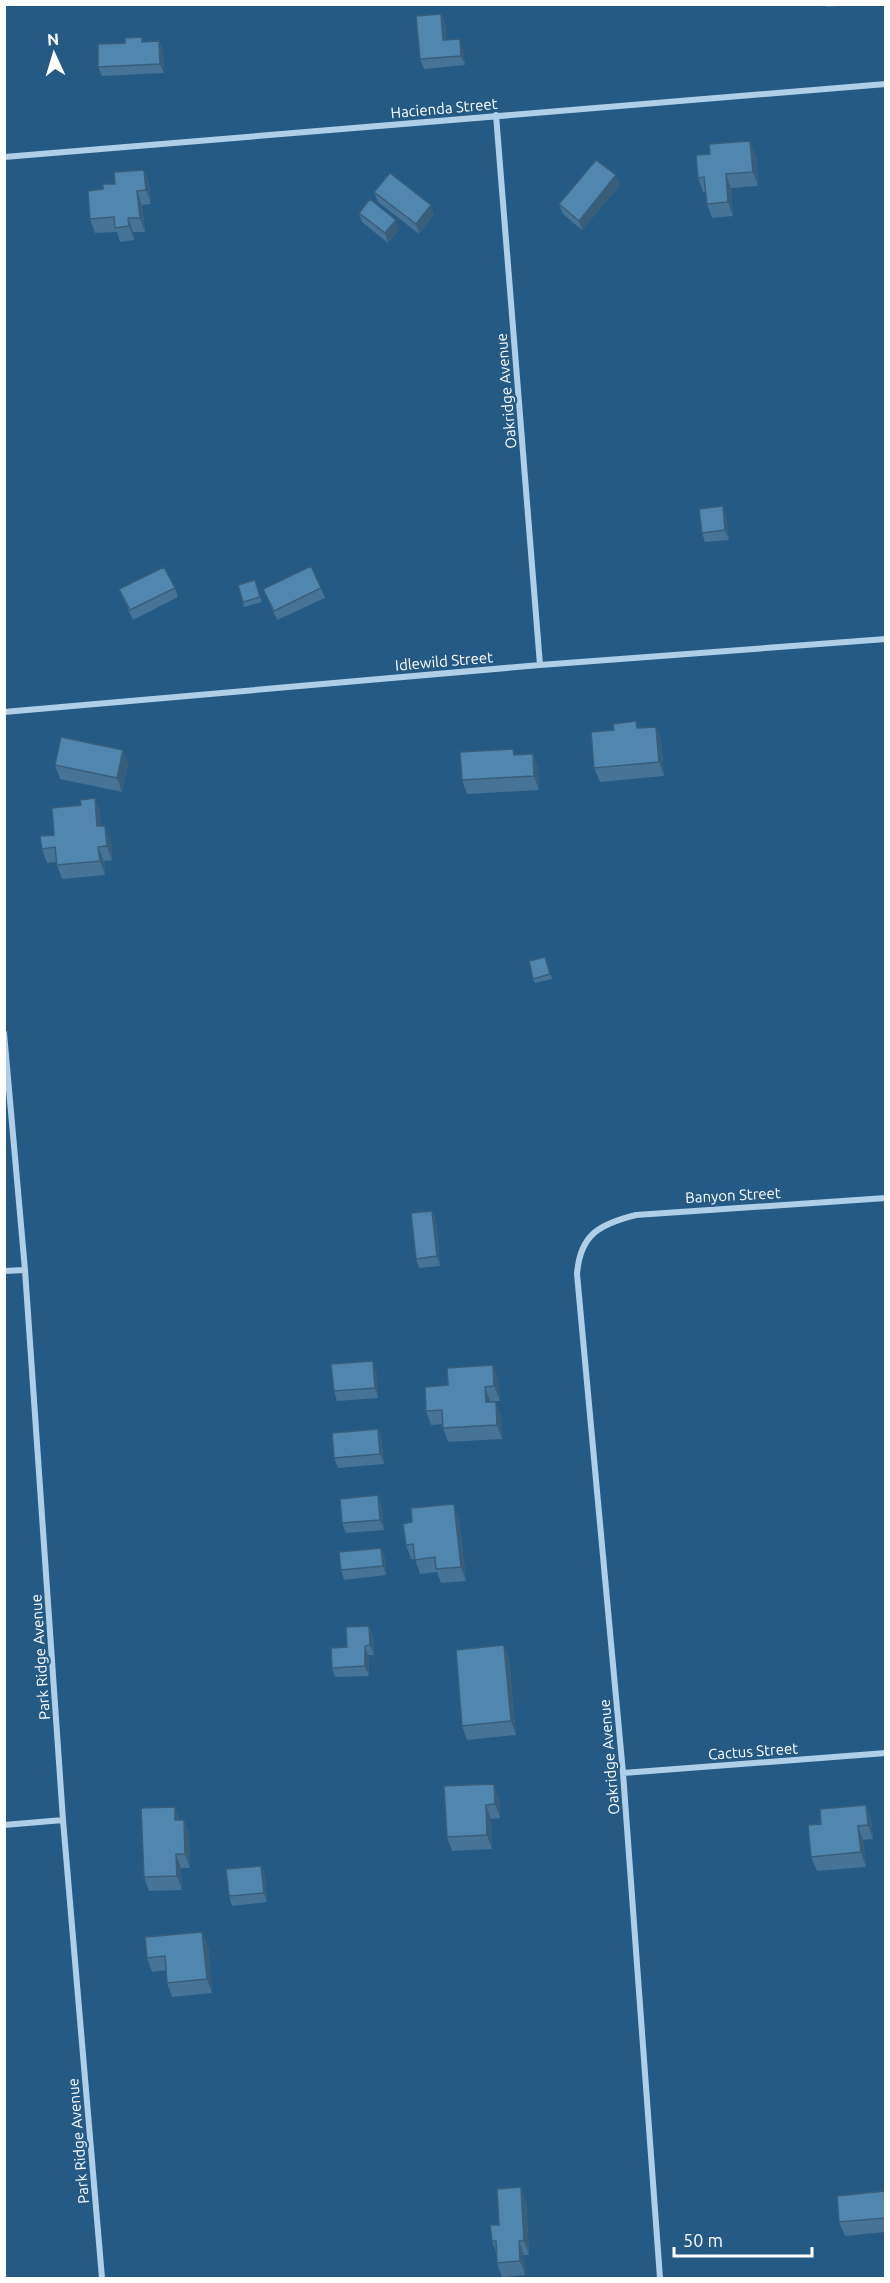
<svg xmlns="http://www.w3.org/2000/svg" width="890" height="2283" font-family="Ubuntu,sans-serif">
<rect width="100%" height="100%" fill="#255a85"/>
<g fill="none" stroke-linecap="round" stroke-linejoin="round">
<path stroke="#afcfe8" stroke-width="6" d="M496,115L540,665
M4,157L886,84
M4,712L540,665L886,639
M4,1033L25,1270L63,1820L102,2278
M4,1271L25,1270
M623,1773L886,1753
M4,1825L63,1820
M660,2278L623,1773L577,1274C580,1234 600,1224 636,1215L886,1198"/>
</g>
<path fill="#467396" d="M826,4H859L827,7Z
M441,14L445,23L446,40L463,48L465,65L424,69L420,59Z
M142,37L144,42L159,41L163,51L164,73L102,76L98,67L125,43Z
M756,155L758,186L731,188L733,216L712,218L707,204L705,192H703L698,178Z
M144,170L149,184L151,204L142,205L145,232H133L134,240L120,242L117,232L95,233L90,219L103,189Z
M616,175L620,185L582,230L563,214L559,204Z
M374,192L434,214L419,234L378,202Z
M359,213L399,229L388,243L362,222Z
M726,516L729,540L705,542L702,533Z
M255,580L262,602L244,607L243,602Z
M175,588L178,597L133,620L123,598L119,589Z
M321,588L325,598L277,620L263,589Z
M656,727L661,741L664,776L600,782L594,768L639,728Z
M515,755L538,768L539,790L467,794L462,780Z
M128,764L122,792L60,779L55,765Z
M95,798L100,812L101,826L111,840L112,860L104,861L105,875L62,879L56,862L47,863L42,849L81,805Z
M547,961L552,979L535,983L533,979Z
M432,1211L436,1221L440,1266L419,1268L416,1259Z
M493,1365L498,1379L500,1401H490V1402L501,1416L502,1439L448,1442L443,1428V1424L431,1425L426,1411L448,1385Z
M376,1370L378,1398L337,1401L334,1391Z
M378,1429L381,1438L384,1464L338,1468L334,1458Z
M378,1495L381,1505L384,1530L346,1533L342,1523Z
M454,1504L459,1518L466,1581L441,1583L437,1572L420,1574L415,1559H411L406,1545L412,1522Z
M381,1548L385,1558L386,1575L344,1580L341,1570Z
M369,1626L373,1636L374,1655H368L369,1676L335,1677L332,1668L347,1647Z
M504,1645L509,1659L516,1735L467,1740L462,1726Z
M444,1786L499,1798L500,1818L491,1819L492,1849L452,1851L447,1837Z
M866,1805L871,1819L873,1839L863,1840L866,1867L817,1871L811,1857L821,1824Z
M180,1820H184L189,1834L190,1868H181L182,1890L149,1891L144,1877Z
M261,1866L265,1875L267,1902L232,1906L229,1896Z
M208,1946L212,1993L172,1997L167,1983L166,1970L152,1972L147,1958Z
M885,2191V2232L845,2236L839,2222Z
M526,2201L529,2255H524L525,2275L502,2277L497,2263V2255L492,2241L499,2225Z"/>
<path fill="#395e7a" d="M441,14L445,23L447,50L443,40Z
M460,39L463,48L465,65L461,56Z
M159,41L163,51L164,73L160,64Z
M750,141L756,155L758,186L753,172Z
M144,170L149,184L151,204L146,190Z
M726,174L731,188L733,216L728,202Z
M616,175L620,185L582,230L579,221Z
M137,191L142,205L145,232L140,218Z
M431,205L434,214L419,234L416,224Z
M128,218L133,232L134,240L129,226Z
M396,220L399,229L388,243L385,233Z
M723,506L726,516L729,540L725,530Z
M656,727L661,741L664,776L659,762Z
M123,750L128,764L122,792L117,778Z
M533,754L538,768L539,790L534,776Z
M95,798L100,812L103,840L97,826Z
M105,826L111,840L112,860L107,846Z
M98,847L104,861L105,875L100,861Z
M432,1211L436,1221L440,1266L437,1256Z
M373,1361L376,1370L378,1398L375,1388Z
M493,1365L498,1379L500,1401L494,1386Z
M485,1387L490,1401L491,1416L486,1402Z
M496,1402L501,1416L502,1439L497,1425Z
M378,1429L381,1438L384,1464L380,1454Z
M378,1495L381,1505L384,1530L380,1520Z
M454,1504L459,1518L466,1581L461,1567Z
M381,1548L385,1558L386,1575L383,1566Z
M369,1626L373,1636L374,1655L370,1645Z
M504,1645L509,1659L516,1735L511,1721Z
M365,1646L368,1655L369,1676L365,1666Z
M494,1784L499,1798L500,1818L495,1804Z
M486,1805L491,1819L492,1849L487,1835Z
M866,1805L871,1819L873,1839L868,1825Z
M175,1807L180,1821L175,1820Z
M184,1820L189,1834L190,1868L185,1854Z
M858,1826L863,1840L866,1867L861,1852Z
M176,1854L181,1868L182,1890L177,1876Z
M261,1866L265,1875L267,1902L264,1893Z
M202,1932L208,1946L212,1993L207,1979Z
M521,2187L526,2201L529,2255L524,2241Z
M519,2241L524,2255L525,2275L520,2261Z"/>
<path fill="#5186af" stroke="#395e7a" stroke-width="1.5" d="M441,14L443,40L460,39L461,56L420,59L416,16Z
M142,37V42L159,41L160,64L98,67V44L125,43V38Z
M750,141L753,172L726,174L728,202L707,204L704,177L698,178L696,155L710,154L709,144Z
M596,160L616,175L579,221L559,204Z
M144,170L146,190L137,191L140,218H128L129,226L115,228L114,217L90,219L88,191L103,189V184H115L114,172Z
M390,173L431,205L416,224L374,192Z
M370,199L396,220L385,233L359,213Z
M723,506L725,530L702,533L699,509Z
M311,566L321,588L274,611L263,589Z
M164,567L175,588L130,610L119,589Z
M255,580L260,597L243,602L238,585Z
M636,721L637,728L656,727L659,762L594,768L591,732L614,730L613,724Z
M61,737L123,750L117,778L55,765Z
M513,749L514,755L533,754L534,776L462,780L460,752Z
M95,798L97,826H105L107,846L98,847L100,861L57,865L55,847L42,849L40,836L54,835L52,808L81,805L80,800Z
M545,957L550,974L533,979L529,961Z
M432,1211L437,1256L416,1259L411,1213Z
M373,1361L375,1388L334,1391L331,1364Z
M493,1365L494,1386L485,1387L486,1402H496L497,1425L443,1428L442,1410L426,1411L425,1387L448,1385L447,1368Z
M378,1429L380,1454L334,1458L332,1433Z
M378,1495L380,1520L342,1523L340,1499Z
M454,1504L461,1567L436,1569L435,1557L415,1560L413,1544L406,1545L403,1524L412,1522L411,1508Z
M381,1548L383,1566L341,1570L339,1552Z
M369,1626L370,1645L365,1646V1666L332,1668L331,1648L347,1647L346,1627Z
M504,1645L511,1721L462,1726L456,1650Z
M494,1784L495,1804L486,1805L487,1835L447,1837L444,1786Z
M866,1805L868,1825L858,1826L861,1852L811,1857L808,1825L821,1824L820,1809Z
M175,1807V1820H184L185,1854H176L177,1876L144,1877L141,1808Z
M261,1866L264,1893L229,1896L226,1869Z
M202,1932L207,1979L167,1983L165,1956L147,1958L145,1937Z
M521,2187L524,2241H519L520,2261L497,2263L496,2241H492L490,2225H499L497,2189Z
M885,2191V2218L839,2222L837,2196Z"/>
<g text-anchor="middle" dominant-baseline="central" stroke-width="4.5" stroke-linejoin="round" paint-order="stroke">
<g font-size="15" fill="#fff" stroke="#255a85">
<text transform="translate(444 108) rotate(-5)">Hacienda Street</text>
<text transform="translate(506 391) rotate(-95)">Oakridge Avenue</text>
<text transform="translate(444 661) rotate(-5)">Idlewild Street</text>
<text transform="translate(733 1195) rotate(-3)">Banyon Street</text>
<text transform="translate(40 1657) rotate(-94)">Park Ridge Avenue</text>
<text transform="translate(753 1751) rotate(-4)">Cactus Street</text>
<text transform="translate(609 1757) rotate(-95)">Oakridge Avenue</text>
<text transform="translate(78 2141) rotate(-95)">Park Ridge Avenue</text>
</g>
</g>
<rect width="890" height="2283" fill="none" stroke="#ffffff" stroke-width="12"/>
<g transform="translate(54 54) rotate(356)" stroke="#255a85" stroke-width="4.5" paint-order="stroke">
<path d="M0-4.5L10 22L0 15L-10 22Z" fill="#ffffff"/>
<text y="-9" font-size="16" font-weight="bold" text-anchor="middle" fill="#ffffff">N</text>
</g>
<path d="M674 2247v9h138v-9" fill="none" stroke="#ffffff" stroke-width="3"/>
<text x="683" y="2247" font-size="18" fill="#ffffff" stroke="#255a85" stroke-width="4.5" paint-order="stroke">50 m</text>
</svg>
